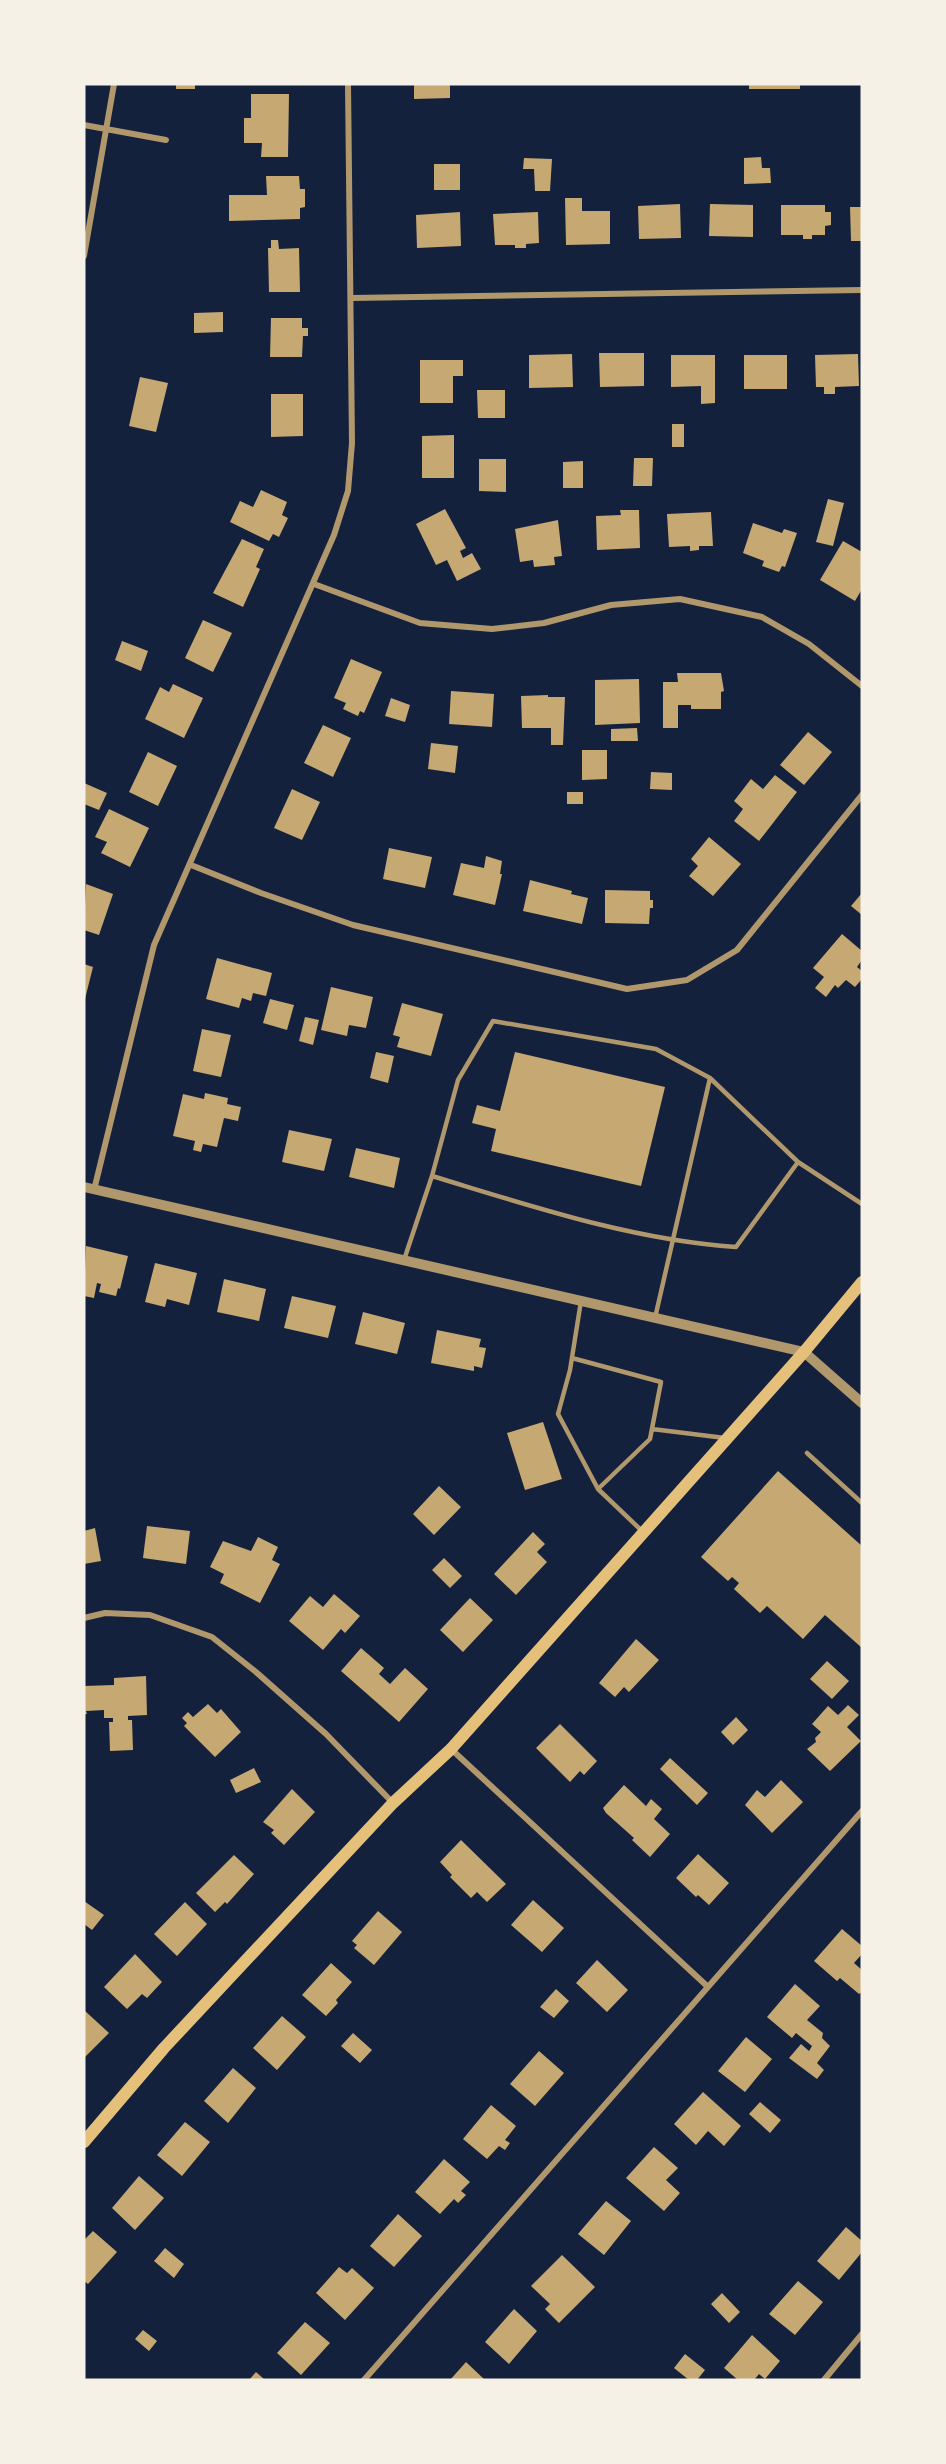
<svg xmlns="http://www.w3.org/2000/svg" width="946" height="2464" font-family="Inter,sans-serif">
<rect width="100%" height="100%" fill="#14213d"/>
<path fill="#c6a872" d="M176,84H195V89H176Z
M414,84H450V98L414,99Z
M749,84H800V89H749Z
M251,94H289L288,157H261L262,143H244V118H251Z
M761,157L762,168H770L771,183L744,184V158Z
M524,158L552,159L550,191H535L534,169H523Z
M434,164H460V190H434Z
M266,176H299L300,189H305V207L300,208V219L229,221V195H267Z
M565,198H582V211H610V244L566,245Z
M680,204L681,238L639,239L638,206Z
M710,204L753,205V237L709,236Z
M781,205H825V212H831V225L825,226V235H812V239H803V235H781Z
M850,207H862V241H851Z
M460,212L461,246L417,248L416,215Z
M538,212L539,243L526,244V248H515V245H495L493,214Z
M271,240H278L279,249L299,248L300,292H269L268,248H271Z
M223,312V332L194,333V313Z
M271,318H302V328H308V336H303L302,357H270Z
M599,353H644V386L600,387Z
M572,354L573,387L529,388V355Z
M858,354L859,386L835,387V394H824V387H816L815,355Z
M671,355H715V403L701,404V386L671,387Z
M744,355H787V389H744Z
M420,360H463V376H453V403H420Z
M140,377L168,383L156,432L129,426Z
M477,390H505V418H478Z
M271,394H303V436L271,437Z
M672,424H684V447H672Z
M454,435V478H422V436Z
M634,458H653L652,486H633Z
M479,459H506V492L479,491Z
M583,461V488H563V462Z
M261,490L287,502L282,515L288,518L279,537L273,534L269,541L230,522L240,501L253,507Z
M828,499L844,503L833,546L816,542Z
M445,509L466,548L460,551L463,558L472,553L481,569L457,581L447,560L436,565L416,524Z
M620,510H639L640,548L597,550L596,516L621,515Z
M711,512L713,546H699V550L690,551V546L669,547L667,514Z
M558,520L562,556L554,557L555,565L534,567L533,560L520,562L515,529Z
M753,523L782,533L784,529L797,533L785,567L782,566L779,572L762,566L764,561L743,553Z
M242,539L264,549L256,567L260,569L243,607L213,593Z
M843,541L862,552V589L855,601L820,580Z
M203,620L232,633L213,672L185,658Z
M122,641L148,651L141,671L115,660Z
M351,659L382,672L364,713L360,711L358,716L343,709L346,703L334,698Z
M677,673H721L724,691L721,692V709H691V705H678V728H663V682H678Z
M639,679L640,723L595,725V680Z
M173,684L203,698L184,738L145,719L160,687L169,692Z
M451,691L494,694L492,727L449,724Z
M548,695V697H565L563,745H551V728H522L521,696Z
M391,698L410,705L405,722L385,716Z
M323,725L351,738L333,777L304,763Z
M637,728L638,741H611V729Z
M808,732L832,752L804,785L780,765Z
M431,743L458,746L455,773L428,769Z
M582,750H607V779L582,780Z
M148,752L177,766L158,806L129,792Z
M651,772L672,773V790L650,789Z
M775,775L797,792L759,841L734,821L743,809L734,801L751,779L763,789Z
M84,783L107,793L99,810L84,804Z
M292,789L320,802L302,840L274,828Z
M567,792H583V804H567Z
M109,809L149,828L130,867L101,853L107,842L95,837Z
M709,837L741,864L713,896L689,876L698,866L691,859Z
M389,848L432,857L425,888L383,879Z
M486,856L502,861L500,874H502L495,905L453,895L461,863L484,868Z
M530,880L572,891L571,894L588,898L582,924L523,911Z
M86,884L113,894L99,935L84,930Z
M605,890L650,891V900H653V908H650L649,924L605,923Z
M862,893V915L851,906Z
M842,934L862,951V960L857,967L862,971V979L855,987L846,980L838,988L835,985L826,997L815,988L824,977L813,968Z
M217,958L272,973L266,996L253,993L251,1001L242,998L239,1008L206,999Z
M84,964L93,967L85,999H84Z
M331,987L373,997L366,1028L349,1025L347,1036L321,1030Z
M270,999L294,1005L287,1030L263,1023Z
M402,1003L443,1014L431,1056L397,1047L400,1037L393,1035Z
M305,1017L319,1020L313,1045L299,1041Z
M202,1029L231,1035L221,1077L193,1071Z
M376,1052L394,1056L388,1083L370,1078Z
M515,1052L665,1087L641,1186L491,1151L496,1129L472,1123L477,1105L500,1111Z
M205,1093L228,1098L227,1104L241,1107L238,1121L224,1118L217,1147L203,1144L201,1152L193,1150L195,1141L173,1136L183,1094L204,1099Z
M289,1130L332,1139L324,1171L282,1162Z
M356,1148L400,1158L394,1188L349,1177Z
M86,1246L128,1256L120,1289L118,1288L116,1296L99,1292L101,1284L97,1283L94,1298L84,1296Z
M155,1263L197,1273L189,1305L167,1299L165,1307L145,1302Z
M224,1279L266,1289L259,1321L217,1312Z
M292,1296L336,1306L328,1338L284,1328Z
M363,1312L405,1323L397,1354L355,1344Z
M437,1330L481,1339L479,1347L486,1348L482,1368L474,1366V1371L431,1363Z
M543,1422L562,1479L525,1490L507,1433Z
M778,1471L862,1546V1648L825,1615L803,1639L767,1606L760,1613L734,1589L739,1583L732,1577L728,1581L701,1557Z
M439,1486L461,1507L434,1535L413,1514Z
M147,1526L190,1531L186,1564L143,1558Z
M95,1528L101,1561L84,1564V1531Z
M533,1532L545,1544L537,1552L547,1562L516,1595L494,1574Z
M258,1537L278,1547L272,1560L280,1564L260,1603L220,1583L224,1574L210,1567L223,1541L251,1551Z
M444,1558L462,1576L450,1588L432,1570Z
M334,1594L360,1616L345,1633L341,1629L323,1650L289,1621L310,1596L323,1607Z
M470,1598L493,1620L463,1652L440,1630Z
M636,1639L659,1660L629,1692L624,1687L615,1697L599,1683Z
M361,1648L384,1668L379,1674L390,1684L405,1668L428,1689L399,1722L341,1671Z
M827,1661L849,1681L832,1699L810,1679Z
M146,1676L147,1715L128,1716V1720H132L133,1750L110,1751L109,1722H113V1718H104V1710L86,1711L87,1714H84V1686L114,1685V1678Z
M208,1704L217,1713L221,1709L241,1732L215,1757L184,1726L187,1723L182,1718L188,1712L193,1717Z
M848,1705L859,1715L847,1727L861,1741L830,1771L807,1749L816,1742L815,1738L821,1732L812,1724L828,1706L838,1715Z
M736,1717L748,1730L733,1745L721,1732Z
M560,1724L597,1761L584,1775L580,1771L570,1782L536,1748Z
M670,1758L708,1793L697,1805L660,1769Z
M254,1768L261,1782L236,1793L230,1780Z
M781,1780L803,1802L772,1833L745,1805L757,1790L765,1797Z
M624,1785L646,1806L651,1799L662,1809L654,1819L670,1834L650,1857L632,1840L634,1838L606,1813L603,1808Z
M292,1789L315,1812L284,1845L271,1833L274,1830L263,1822Z
M461,1840L506,1884L487,1902L477,1892L471,1898L450,1877L452,1875L440,1862Z
M698,1854L729,1883L709,1905L698,1895L696,1897L676,1878Z
M234,1855L254,1874L227,1904L225,1902L215,1912L196,1893Z
M533,1900L564,1928L542,1952L511,1925Z
M84,1901L104,1915L92,1930L84,1924Z
M185,1902L207,1924L177,1956L154,1934Z
M378,1911L402,1932L374,1965L354,1948L357,1945L352,1941Z
M842,1929L862,1946V1954L854,1963L862,1970V1992L859,1994L840,1978L837,1981L814,1961Z
M135,1954L162,1982L147,1998L142,1994L127,2009L104,1987Z
M597,1960L628,1990L607,2012L576,1983Z
M331,1963L352,1982L336,2000L338,2003L326,2016L302,1995Z
M795,1984L820,2006L807,2020L823,2033L822,2038L830,2046L817,2063L824,2070L817,2079L789,2058L801,2044L809,2051L812,2046L796,2033L792,2038L767,2017Z
M556,1989L569,2001L554,2018L540,2007Z
M84,2010L109,2033L84,2058Z
M282,2016L306,2037L277,2070L253,2048Z
M353,2033L372,2050L360,2063L341,2046Z
M746,2037L772,2059L745,2092L718,2071Z
M539,2051L564,2073L535,2106L510,2084Z
M233,2068L256,2088L228,2123L204,2101Z
M703,2092L741,2126L724,2146L708,2131L696,2145L674,2124Z
M760,2102L781,2120L770,2133L749,2114Z
M491,2105L516,2126L505,2140L510,2143L505,2150L499,2146L487,2159L463,2139Z
M185,2122L210,2142L182,2176L157,2155Z
M654,2147L678,2168L666,2180L680,2193L664,2211L626,2178Z
M444,2159L470,2182L461,2191L466,2195L458,2203L454,2199L440,2214L415,2192Z
M139,2176L164,2198L135,2230L112,2208Z
M606,2201L631,2221L604,2255L578,2234Z
M398,2214L422,2236L394,2267L370,2246Z
M846,2227L862,2241V2252L839,2280L817,2261Z
M93,2231L117,2252L88,2284L84,2281V2240Z
M165,2248L184,2264L174,2278L154,2261Z
M562,2255L595,2287L559,2323L545,2309L550,2304L531,2286Z
M339,2267L347,2273L352,2268L374,2288L345,2320L316,2293Z
M798,2281L823,2302L795,2335L769,2314Z
M722,2293L740,2312L729,2323L711,2304Z
M514,2309L537,2331L509,2364L485,2342Z
M305,2322L330,2343L301,2375L277,2353Z
M143,2330L157,2341L149,2351L135,2339Z
M752,2335L780,2361L765,2379L759,2374L754,2380H738L724,2368Z
M685,2354L705,2370L697,2380H689L674,2368Z
M466,2362L485,2380H450Z
M256,2372L265,2380H249Z"/>
<g fill="none" stroke-linecap="round" stroke-linejoin="round">
<path stroke="#b1986c" stroke-width="4.5" d="M432,1176L458,1080L493,1021L656,1049L710,1078L798,1162L862,1204
M404,1260L432,1176C531,1206 632,1240 736,1247L798,1162
M581,1301L570,1370L558,1414L598,1489L642,1531
M655,1318L710,1078
M572,1358L661,1382L650,1439L598,1489
M652,1429L725,1438
M807,1453L862,1503"/>
<path stroke="#b1986c" stroke-width="6" d="M84,125L166,140
M84,256L114,84
M352,298L862,290
M314,584L420,623L492,629L544,623L611,605L680,599L762,617L809,644L862,686
M191,865L261,893L353,925L627,989L687,980L737,950L862,795
M94,1190L154,945L334,535L348,491L352,443L348,84
M84,1618L105,1613L150,1615L212,1637L256,1672L326,1734L393,1803
M451,1749L707,1986
M364,2380L862,1811
M824,2380L862,2334"/>
<path stroke="#b1986c" stroke-width="10" d="M84,1187L804,1352L862,1403"/>
<path stroke="#e5c07b" stroke-width="12" d="M84,2142L164,2048L393,1803L451,1749L804,1352L862,1282"/>
</g>
<rect width="946" height="2464" fill="none" stroke="#f6f1e7" stroke-width="171"/>
</svg>
